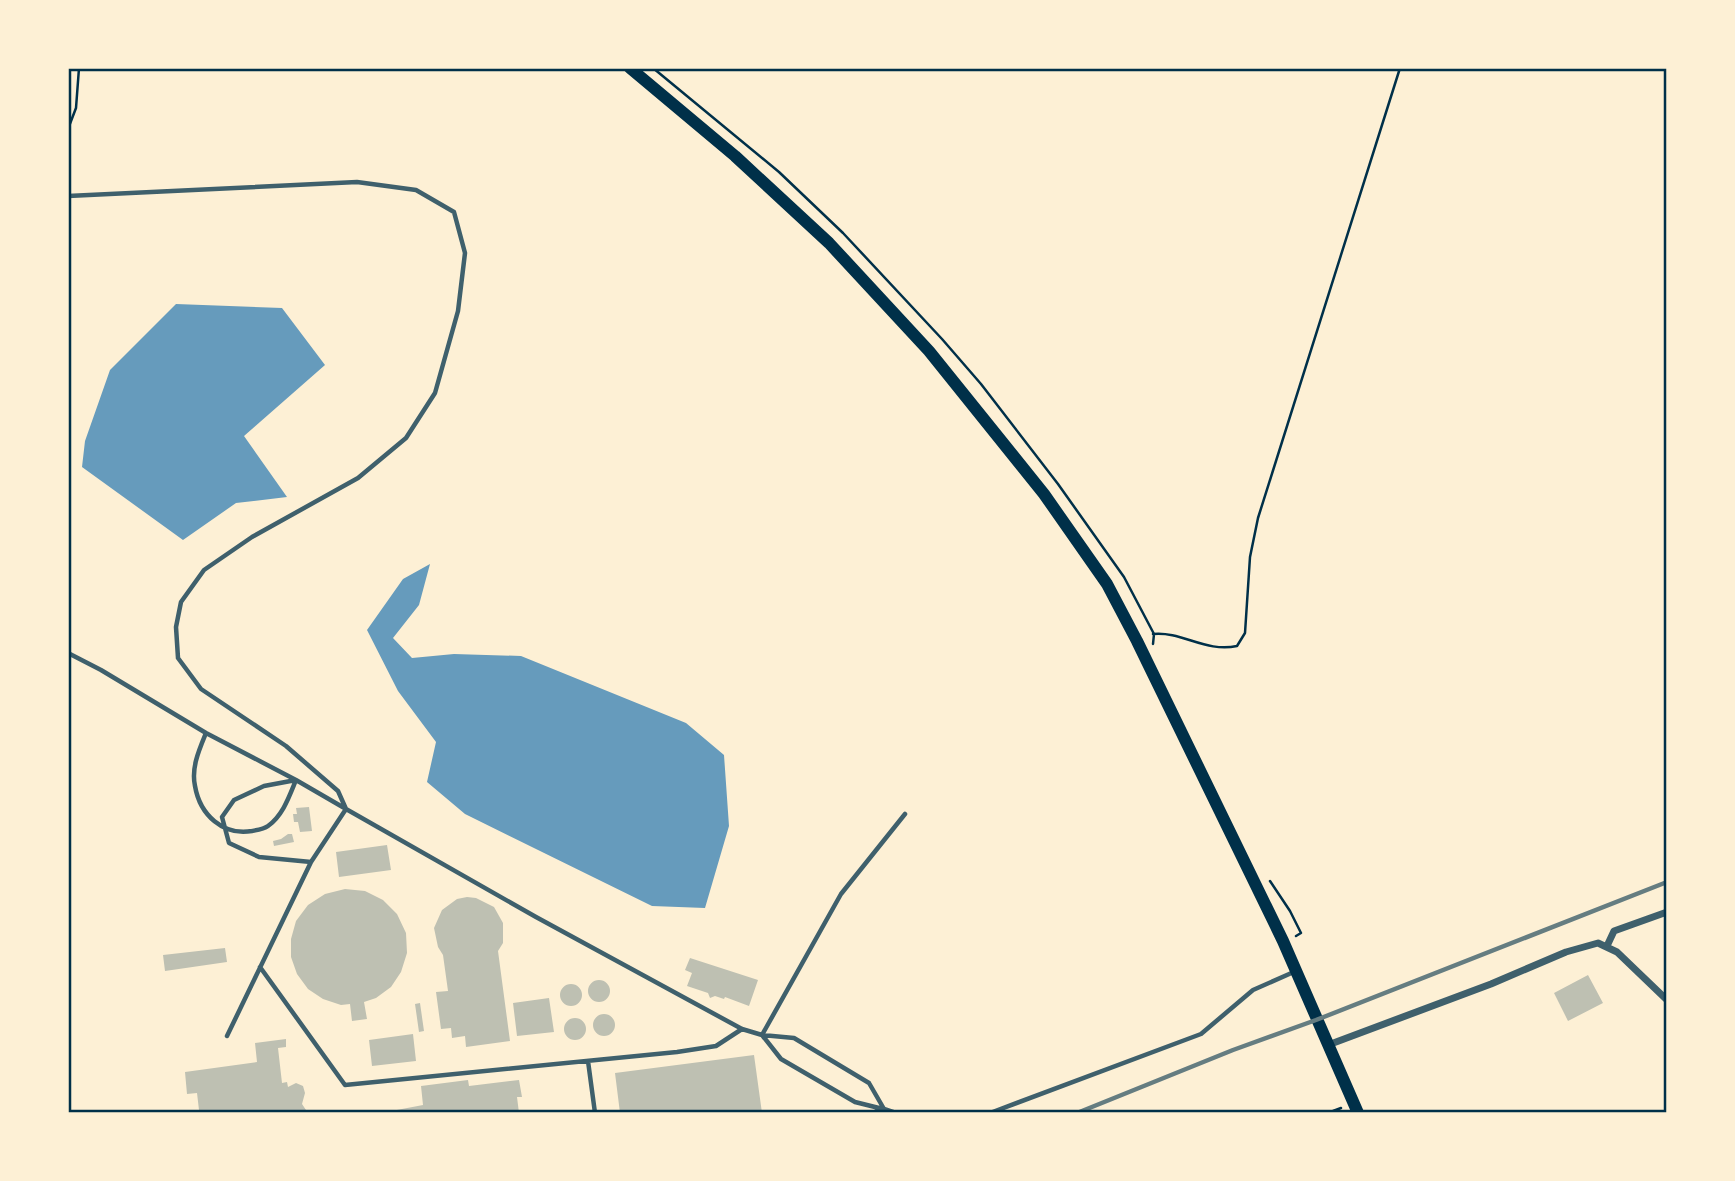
<svg xmlns="http://www.w3.org/2000/svg" width="1735" height="1181" font-family="Roboto,sans-serif">
<rect width="100%" height="100%" fill="#fdf0d5"/>
<path fill="#669bbc" d="M176,304L282,308L325,365L244,436L287,497L236,503L183,540L82,467L85,441L110,370Z
M430,564L419,605L393,638L412,658L454,654L521,656L686,723L724,755L729,826L705,908L652,906L465,814L427,782L436,742L398,691L367,630L403,579Z"/>
<path fill="#bec0b2" d="M309,807L312,831L300,832L298,822H294L293,814H297L296,808Z
M288,834H292L294,842L274,846L273,841L281,839Z
M387,845L391,870L339,877L336,852Z
M345,889L365,891L383,900L397,914L406,933L407,953L401,972L391,987L376,998L364,1002L367,1019L352,1021L350,1004L341,1005L323,999L308,989L297,974L291,957V939L296,921L308,905L325,894Z
M467,897L476,898L494,907L503,923V943L498,951L510,1041L466,1047L465,1036L452,1038L451,1028L441,1029L436,992L448,991L443,955L438,947L434,928L442,910L457,899Z
M225,948L227,962L165,971L163,955Z
M690,958L758,980L749,1006L725,997L724,999L715,996L710,998L708,993L687,986L692,973L685,970Z
M1588,975L1603,1003L1568,1021L1554,993Z
M588 991a11 11 0 1 1 22 0a11 11 0 1 1-22 0Z
M560 995a11 11 0 1 1 22 0a11 11 0 1 1-22 0Z
M549,998L554,1032L517,1036L513,1003Z
M420,1003L424,1031L419,1032L415,1004Z
M593 1025a11 11 0 1 1 22 0a11 11 0 1 1-22 0Z
M564 1029a11 11 0 1 1 22 0a11 11 0 1 1-22 0Z
M413,1034L416,1061L372,1066L369,1040Z
M286,1039V1047L278,1048L282,1083L287,1082L288,1087L296,1083L303,1086L305,1093L302,1104L308,1113H193L199,1110L197,1093L187,1094L185,1072L257,1062L255,1043Z
M754,1055L762,1113H620L615,1073Z
M468,1080L469,1086L519,1080L522,1097H517L519,1113H381L423,1105L421,1086Z"/>
<g fill="none" stroke-linecap="round" stroke-linejoin="round">
<path stroke="#003049" stroke-width="2.5" d="M653,68L779,172L843,233L942,339L981,384L1058,484L1124,577L1154,634L1153,644
M68,129L76,108L79,68
M1153,634C1182,631 1206,653 1237,646L1245,633L1250,557L1258,518L1400,68
M1270,881L1290,911L1301,933L1296,936
M1333,1111L1341,1108"/>
<path stroke="#3f606c" stroke-width="4.5" d="M68,196L357,182L416,190L454,212L465,253L458,311L435,393L406,438L358,478L252,537L204,570L181,602L176,627L178,658L201,689L286,746L338,791L346,809L536,917L742,1029L762,1035L794,1038L869,1083L884,1109L896,1113
M68,653L101,670L206,733L296,780C289,797 283,815 268,826C264,829 257,830 252,831C223,836 200,815 195,786C191,768 199,750 206,733
M260,967L345,1085L677,1052L716,1046L742,1029
M227,1036L311,862L346,809L296,780L264,786L234,800L222,817L229,843L259,857L311,862
M588,1061L595,1113
M883,1109L855,1102L781,1059L762,1035L841,894L905,814
M872,1113L883,1109
M990,1113L1201,1034L1253,990L1296,971"/>
<path stroke="#3f606c" stroke-width="7" d="M1607,946L1614,931L1667,912
M1328,1045L1491,984L1566,952L1598,943L1617,952L1667,1000"/>
<path stroke="#003049" stroke-width="12" d="M630,68L735,156L829,243L929,351L1044,494L1107,584L1137,641L1283,941L1358,1113"/>
<path stroke="#657d81" stroke-width="4.5" d="M1077,1113L1233,1050L1316,1020L1667,882"/>
</g>
<rect width="1735" height="1181" fill="none" stroke="#fdf0d5" stroke-width="140"/>
<rect x="70" y="70" width="1595" height="1041" fill="none" stroke="#003049" stroke-width="2.5"/>
</svg>
